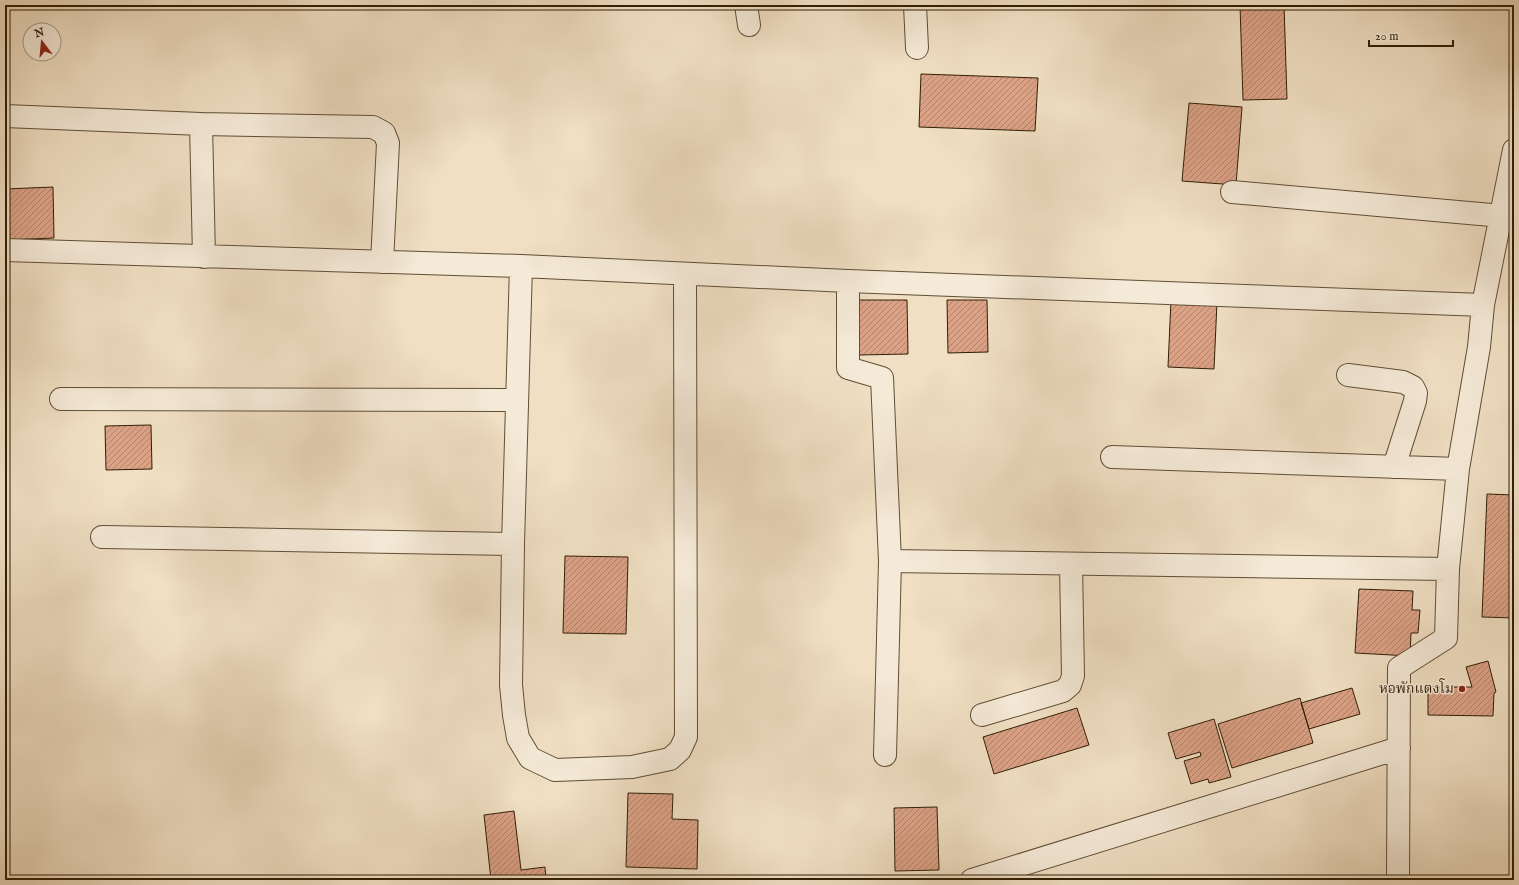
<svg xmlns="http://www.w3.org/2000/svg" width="1519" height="885" font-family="'IM FELL English','Noto Serif Thai',serif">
<defs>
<pattern id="building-hatch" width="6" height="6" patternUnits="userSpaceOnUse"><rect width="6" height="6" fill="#dca286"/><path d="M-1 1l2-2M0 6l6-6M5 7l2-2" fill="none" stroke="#b3836c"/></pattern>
</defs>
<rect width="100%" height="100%" fill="#f0dfc3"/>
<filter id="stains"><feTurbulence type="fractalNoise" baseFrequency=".005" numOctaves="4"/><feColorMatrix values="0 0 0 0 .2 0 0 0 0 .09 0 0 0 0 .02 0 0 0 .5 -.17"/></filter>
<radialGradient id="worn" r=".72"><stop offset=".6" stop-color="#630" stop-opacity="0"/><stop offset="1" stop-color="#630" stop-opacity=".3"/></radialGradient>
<path fill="url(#building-hatch)" stroke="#301e06" d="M1240,5H1284L1287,99L1243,100Z
M921,74L1038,78L1035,131L919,127Z
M1189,103L1242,107L1236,185L1182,181Z
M53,187L54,238L5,240V189Z
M858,300H907L908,354L859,355Z
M947,300H987L988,352L948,353Z
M1171,300L1217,302L1214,369L1168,367Z
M151,425L152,469L106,470L105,426Z
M1487,494L1514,495V618L1482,617Z
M565,556L628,557L626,634L563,633Z
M1359,589L1413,591L1412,610H1420L1418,633H1411L1410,656L1355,653Z
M1488,661L1496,692L1494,693L1493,716L1428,715V687H1472L1466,667Z
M1352,688L1360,714L1309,729L1301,703Z
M1300,698L1313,743L1232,768L1218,724Z
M1077,708L1089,745L994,774L983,737Z
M1214,719L1231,777L1209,783L1208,779L1191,784L1184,761L1201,756L1200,752L1176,759L1168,733Z
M628,793L673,794L672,819L698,820L697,869L626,867Z
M937,807L939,870L895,871L894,808Z
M514,811L521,870L545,867L546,880H491L484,815Z"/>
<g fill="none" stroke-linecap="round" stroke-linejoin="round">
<defs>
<path id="street" d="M746,5L749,25
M915,5L917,48
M5,116L201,124L204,257
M201,124L373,127L384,133L388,143L382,262
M1232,192L1514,217
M5,250L521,266L848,281L1483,305
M521,266L513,544L511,685L514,715L518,738L530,758L555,770L632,767L670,759L680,750L686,737L685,274
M848,281V368L882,378L890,561L885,755
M1348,375L1403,382L1413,387L1416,393L1415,401L1394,467
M61,399L517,400
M1112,457L1458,469
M102,537L513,544
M890,561L1448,569L1458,469L1479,347L1483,305L1514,150
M982,715L1063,691L1070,685L1073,676L1071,564
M972,880L1399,748
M1398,880L1399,668L1446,638L1448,569"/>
</defs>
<use href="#street" stroke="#604e35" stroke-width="24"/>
<use href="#street" stroke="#f5ead8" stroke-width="22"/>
</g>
<circle fill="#8f2418" stroke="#f5ead8" stroke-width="1.5" cx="1462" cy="689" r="4"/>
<g text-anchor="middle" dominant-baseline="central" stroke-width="3" stroke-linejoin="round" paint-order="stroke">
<g font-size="14" fill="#301e06" stroke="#f5ead8" text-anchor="end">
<text x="1454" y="689">หอพักแตงโม</text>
</g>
</g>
<rect width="1519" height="885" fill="none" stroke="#f0dfc3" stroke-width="20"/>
<rect x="6" y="6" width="1507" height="873" fill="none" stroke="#301e06" stroke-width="2"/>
<rect x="10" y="10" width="1499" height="865" fill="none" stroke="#301e06"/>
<g transform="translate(42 42) rotate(344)"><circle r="19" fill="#f5ead8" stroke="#a69884"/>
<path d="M0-3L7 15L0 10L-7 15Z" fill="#8f2418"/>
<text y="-6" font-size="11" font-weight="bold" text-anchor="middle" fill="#301e06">N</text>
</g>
<path d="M1369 40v6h84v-6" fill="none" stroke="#301e06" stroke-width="2"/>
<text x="1375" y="40" font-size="12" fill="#301e06" stroke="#f5ead8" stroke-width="3" paint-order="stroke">20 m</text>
<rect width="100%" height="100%" filter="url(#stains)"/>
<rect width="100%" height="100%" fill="url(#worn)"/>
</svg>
